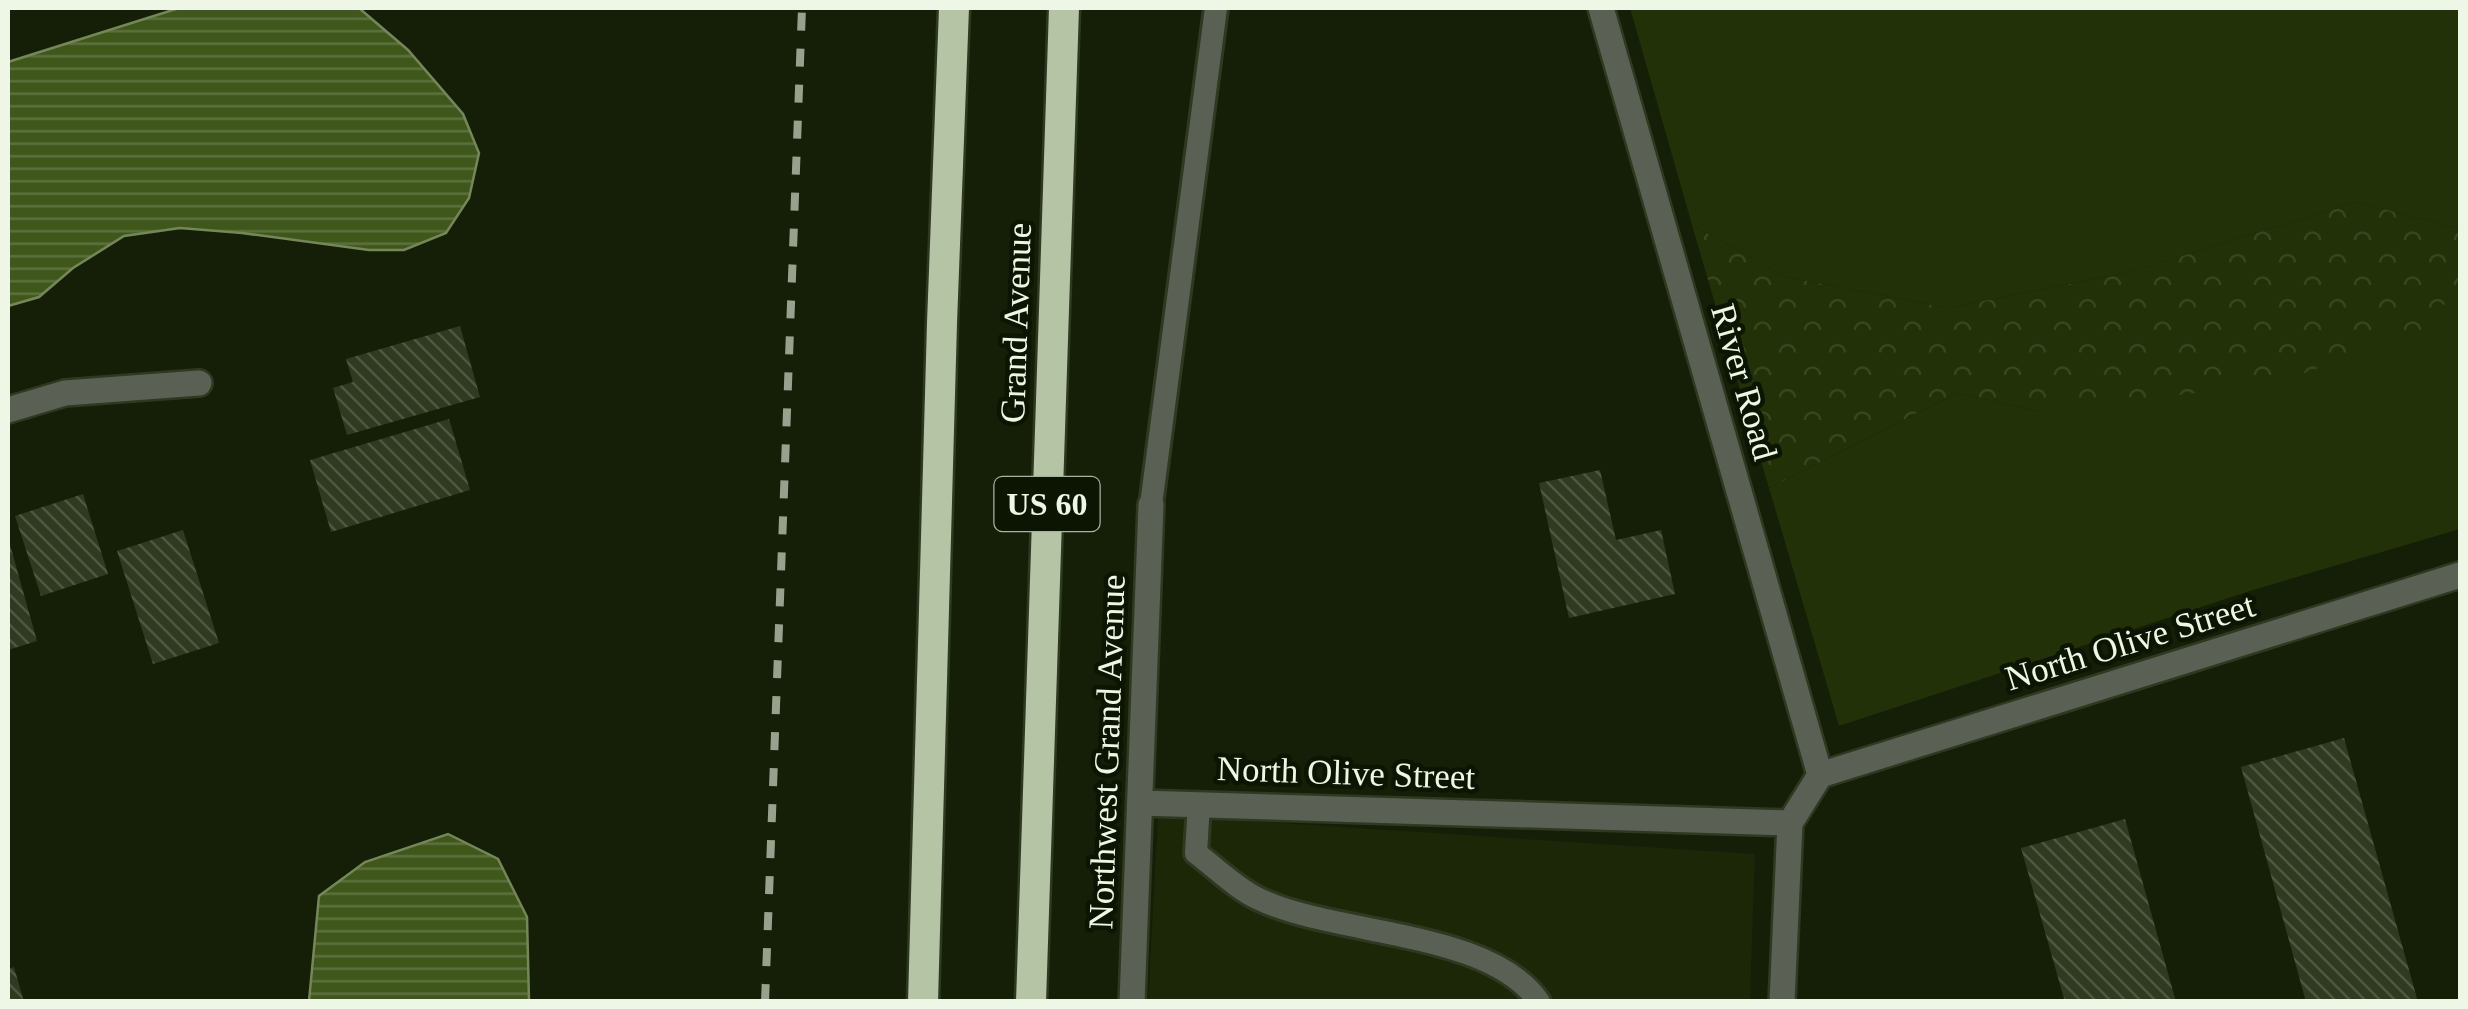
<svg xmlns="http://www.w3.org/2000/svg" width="2468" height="1009" font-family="'Times New Roman',serif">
<defs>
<pattern id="forest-crowns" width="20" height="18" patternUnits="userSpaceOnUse" patternTransform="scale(2.5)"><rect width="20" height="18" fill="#223108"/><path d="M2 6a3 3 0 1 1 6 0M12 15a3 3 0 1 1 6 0" fill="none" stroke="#384520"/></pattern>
<pattern id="water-rules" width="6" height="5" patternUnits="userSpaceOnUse" patternTransform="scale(2.5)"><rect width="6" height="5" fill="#40571c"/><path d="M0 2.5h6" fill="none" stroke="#5c703d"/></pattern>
<pattern id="building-back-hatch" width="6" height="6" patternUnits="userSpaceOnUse" patternTransform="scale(2.5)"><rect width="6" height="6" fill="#2f3a21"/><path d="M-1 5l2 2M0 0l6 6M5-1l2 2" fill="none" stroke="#4d5741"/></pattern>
</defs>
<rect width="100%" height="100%" fill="#151e06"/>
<path fill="#1b2707" d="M1158,815L1755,854L1750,1001L1148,1002Z"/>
<path fill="#223108" d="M1630,8H2460V229L2357,202L2130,272L1948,308L1786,277L1692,225Z
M2460,281V529L2253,590L1839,726L1769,488L1957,393L2038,411L2430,326Z"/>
<path fill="url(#forest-crowns)" d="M2357,202L2460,229V281L2430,326L2275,384L2038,411L1957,393L1769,488L1692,225L1786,277L1948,308L2130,272Z"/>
<path fill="url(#water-rules)" stroke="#748759" stroke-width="2.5" d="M179,8H359L408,50L463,114L479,153L469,198L446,233L404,250H369L242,233L180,228L124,236L73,268L39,297L8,306V62Z
M448,834L498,859L527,917L529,1001H309L319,896L365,862Z"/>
<path fill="url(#building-back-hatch)" d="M460,326L480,397L347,435L333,388L353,382L346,359Z
M449,419L470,490L331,532L310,460Z
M1600,470L1616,540L1661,530L1675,594L1569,618L1539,483Z
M83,494L108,574L41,596L15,516Z
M183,530L219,643L153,664L117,551Z
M9,541L37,641L8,650V541Z
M2344,738L2418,1002H2306L2241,767Z
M2125,819L2176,1002H2065L2021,848Z
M14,967L24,1002H8V969Z"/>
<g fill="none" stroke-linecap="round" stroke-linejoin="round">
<defs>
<path id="lane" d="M1151,505L1216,8
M1199,804L1196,853C1216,868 1237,889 1259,899C1336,936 1490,930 1539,1002"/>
<path id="street" d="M1601,8L1820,775
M8,410L65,393L199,383
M1820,775L2460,575
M1140,803L1790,823
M1132,1002L1151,505
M1782,1002L1790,823L1820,775"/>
<path id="highway" d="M923,1002L942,323L954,8
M1031,1002L1064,8"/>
</defs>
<use href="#lane" stroke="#2f3821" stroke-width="28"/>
<use href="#street" stroke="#2f3821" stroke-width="30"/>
<use href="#highway" stroke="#2f3821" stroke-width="35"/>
<use href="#lane" stroke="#5b6054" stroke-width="22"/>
<use href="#street" stroke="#5b6054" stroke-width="25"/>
<use href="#highway" stroke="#b5c4a5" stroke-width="30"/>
<path stroke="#99a18e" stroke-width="8" stroke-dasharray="18 18" stroke-linecap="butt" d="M765,1002L802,8"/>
</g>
<g text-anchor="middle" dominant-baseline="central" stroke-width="9" stroke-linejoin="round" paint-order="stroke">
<rect fill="#0c1501" stroke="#aab2a1" stroke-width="2.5" x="994.5" y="477" width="105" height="54" rx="8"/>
<g font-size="32" font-weight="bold" fill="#eef6e6">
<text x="1047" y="504">US 60</text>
</g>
<g font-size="35" fill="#eef6e6" stroke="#0c1501">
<text transform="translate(1016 323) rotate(-88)">Grand Avenue</text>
<text transform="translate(1744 382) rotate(74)">River Road</text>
<text transform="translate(2130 642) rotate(-17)">North Olive Street</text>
<text transform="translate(1107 752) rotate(-88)">Northwest Grand Avenue</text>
<text transform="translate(1346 773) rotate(2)">North Olive Street</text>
</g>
</g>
<rect width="2468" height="1009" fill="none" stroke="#eef6e6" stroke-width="20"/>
</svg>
